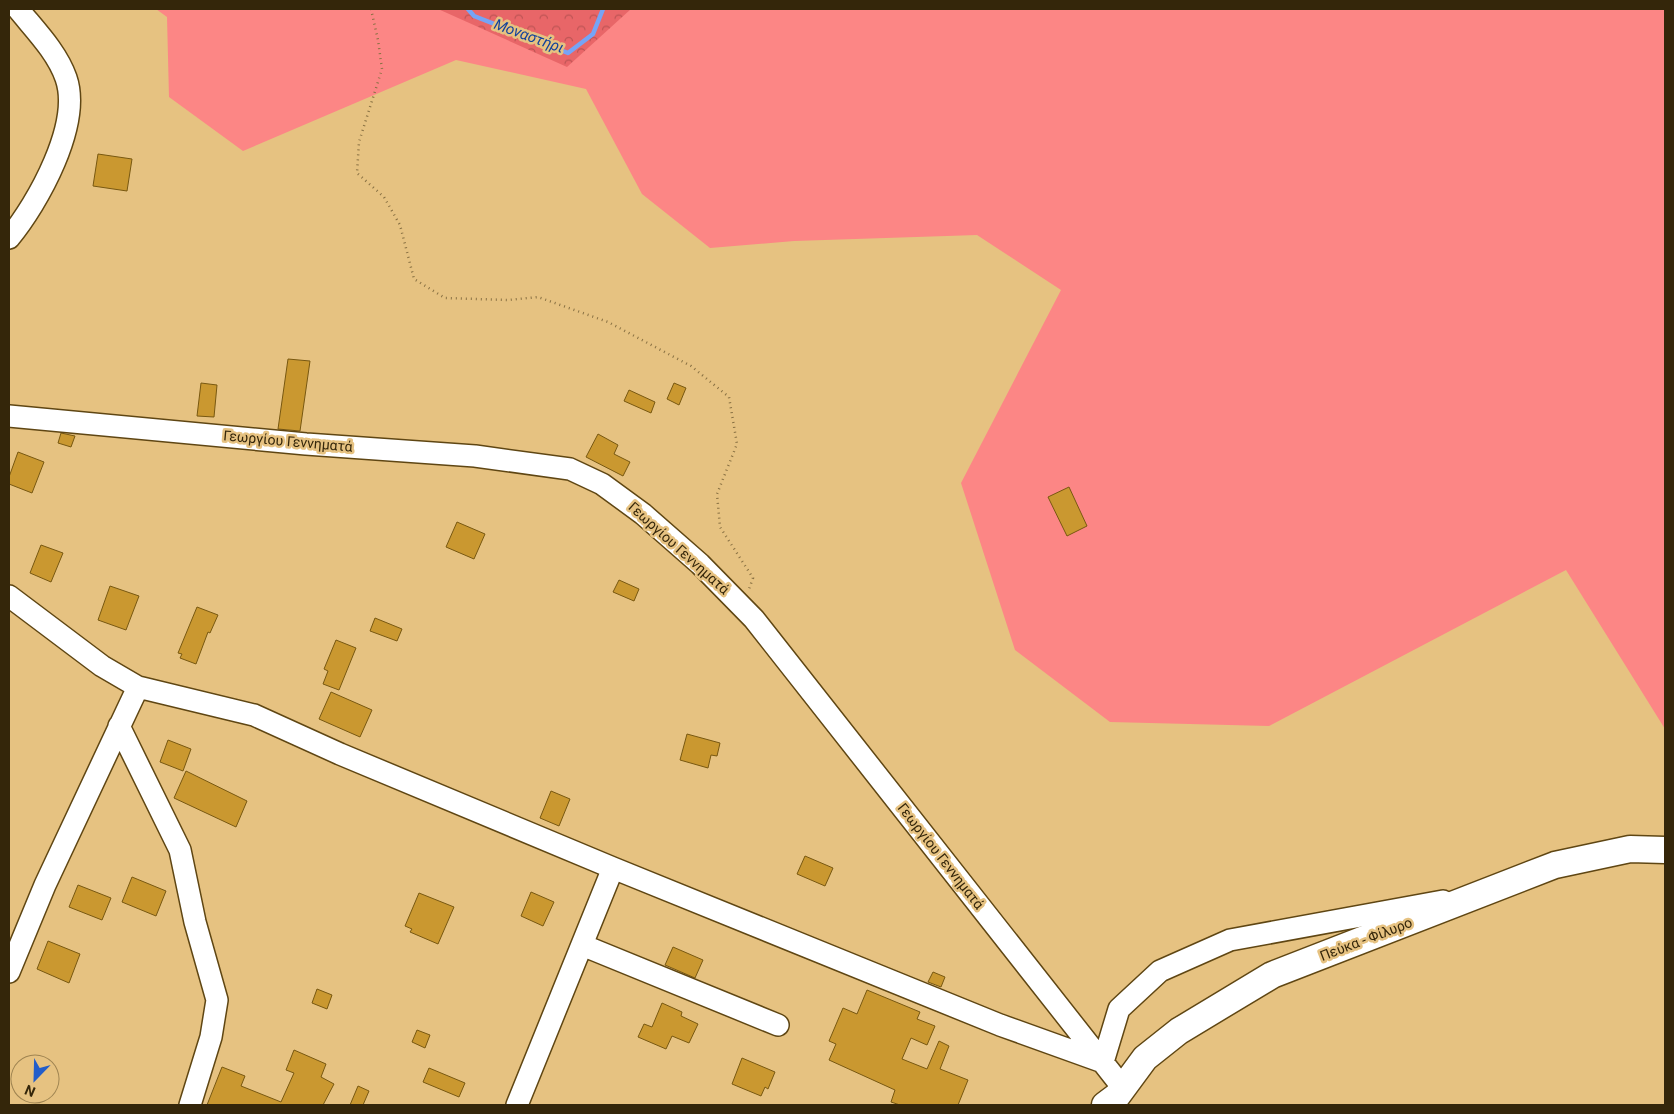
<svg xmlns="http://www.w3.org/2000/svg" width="1674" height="1114" font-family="Roboto,sans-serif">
<defs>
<pattern id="forest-crowns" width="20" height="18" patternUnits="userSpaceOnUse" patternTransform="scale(1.25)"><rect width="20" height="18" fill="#e86668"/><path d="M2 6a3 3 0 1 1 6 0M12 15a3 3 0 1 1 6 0" fill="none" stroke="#bd5454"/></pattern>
</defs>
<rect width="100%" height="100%" fill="#e6c281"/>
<path fill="#fc8685" d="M156,9H1665V729L1566,570L1269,726L1110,722L1015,650L961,483L1061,290L977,235L794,241L710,248L642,194L586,89L456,60L243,151L169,97L167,17Z"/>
<path fill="url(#forest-crowns)" d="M438,9H631L567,67Z"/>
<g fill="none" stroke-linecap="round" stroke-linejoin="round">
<path stroke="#76a4f6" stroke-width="4.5" d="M468,9L474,16L568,53L593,34L603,9"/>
</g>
<path fill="#ca9830" stroke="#785811" d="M98,154L132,159L127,191L93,186Z
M288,359L310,361L300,431L278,429Z
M201,383L217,385L214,417L197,416Z
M674,383L686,388L679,405L667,399Z
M629,390L655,402L651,413L624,401Z
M61,433L75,436L71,447L58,443Z
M598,434L618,445L614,454L630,462L623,476L586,457Z
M18,452L44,462L32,493L9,484V477Z
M1069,487L1087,526L1067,536L1048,497Z
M457,522L485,534L474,559L446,547Z
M41,545L63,553L51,582L30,573Z
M619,580L639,589L634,601L613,592Z
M110,586L139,596L126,630L98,620Z
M197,607L218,615L210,633L208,632L196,664L180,658L182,654L178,653Z
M375,618L402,629L397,641L370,631Z
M336,640L356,648L339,690L323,684L328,671L324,669Z
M331,692L372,710L360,737L319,719Z
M687,734L720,743L717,756L711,755L708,768L680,760Z
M168,740L191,749L183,771L160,762Z
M186,771L247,801L236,827L174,798Z
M551,791L570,799L559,826L540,818Z
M805,856L833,868L825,886L797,874Z
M132,877L166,891L156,916L122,902Z
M78,885L111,898L102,920L69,907Z
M531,892L554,902L543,926L521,916Z
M419,893L454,907L438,944L410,932L412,929L405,926Z
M48,941L80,954L69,983L37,969Z
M673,947L703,960L695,978L665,965Z
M933,972L945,977L941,987L928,982Z
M317,989L332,995L327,1009L312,1003Z
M867,990L920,1012L917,1019L935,1026L927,1045L911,1038L902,1059L927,1069L939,1041L949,1046L940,1069L968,1080L958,1105H900L891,1102L895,1090L829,1060L836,1044L829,1041L843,1008L857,1014Z
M662,1003L682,1012L681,1016L698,1024L689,1043L672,1036L666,1049L638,1037L644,1024L652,1027Z
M417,1030L430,1035L425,1048L412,1042Z
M294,1050L326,1064L321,1077L334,1084L323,1105H207L222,1067L245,1076L241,1086L281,1102L294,1073L286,1070Z
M742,1058L775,1072L768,1089L765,1087L761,1096L732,1084Z
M429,1068L465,1083L459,1097L423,1082Z
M358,1086L369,1091L363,1105H350Z"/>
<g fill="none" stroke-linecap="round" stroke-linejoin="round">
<defs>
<path id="minor" d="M9,238C38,203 82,124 66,78C57,52 35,30 18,9
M9,416L306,444L475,456L570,469L602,484L643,514L700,564L754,619L1123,1088
M9,596L102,666L138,687L254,715L340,754L613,868L1000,1025L1103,1062L1119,1009L1160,971L1230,940L1443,901
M119,726L180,850L195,922L217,1000L211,1037L190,1105
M582,945L778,1025
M9,972L45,885L138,687
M517,1105L613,868"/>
<path id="major" d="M1105,1105L1117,1096L1145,1058L1179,1031L1272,975L1555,865L1630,849L1665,850"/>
</defs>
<use href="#minor" stroke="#5f4613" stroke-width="24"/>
<use href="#major" stroke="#5f4613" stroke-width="29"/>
<path stroke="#897143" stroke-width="2.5" stroke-dasharray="1 4" stroke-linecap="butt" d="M371,9L378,40L382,69L359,142L357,173L384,197L400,225L414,279L445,298L508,300L538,297L608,322L691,366L729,397L737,444L717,494L720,527L753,578L749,589"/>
<use href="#minor" stroke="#fff" stroke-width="21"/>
<use href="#major" stroke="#fff" stroke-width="26"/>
</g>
<g text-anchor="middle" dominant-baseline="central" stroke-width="5" stroke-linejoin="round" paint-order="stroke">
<g font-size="14" fill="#34260a" stroke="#e6c281">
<text transform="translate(288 441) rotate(5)">Γεωργίου Γεννηματά</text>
<text transform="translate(679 548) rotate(42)">Γεωργίου Γεννηματά</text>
<text transform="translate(941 856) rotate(52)">Γεωργίου Γεννηματά</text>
<text transform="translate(1366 939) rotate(-21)">Πεύκα - Φίλυρο</text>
</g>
<g font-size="15" font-style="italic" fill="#12429b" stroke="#e6c281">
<text transform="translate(529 36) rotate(20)">Μοναστήρι</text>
</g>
</g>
<rect width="1674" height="1114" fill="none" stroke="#34260a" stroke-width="20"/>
<g transform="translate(35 1079) rotate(203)"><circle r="24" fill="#e6c281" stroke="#9f8451"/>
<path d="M0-4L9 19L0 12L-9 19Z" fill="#225dca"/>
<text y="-8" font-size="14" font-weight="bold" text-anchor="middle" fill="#34260a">N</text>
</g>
</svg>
